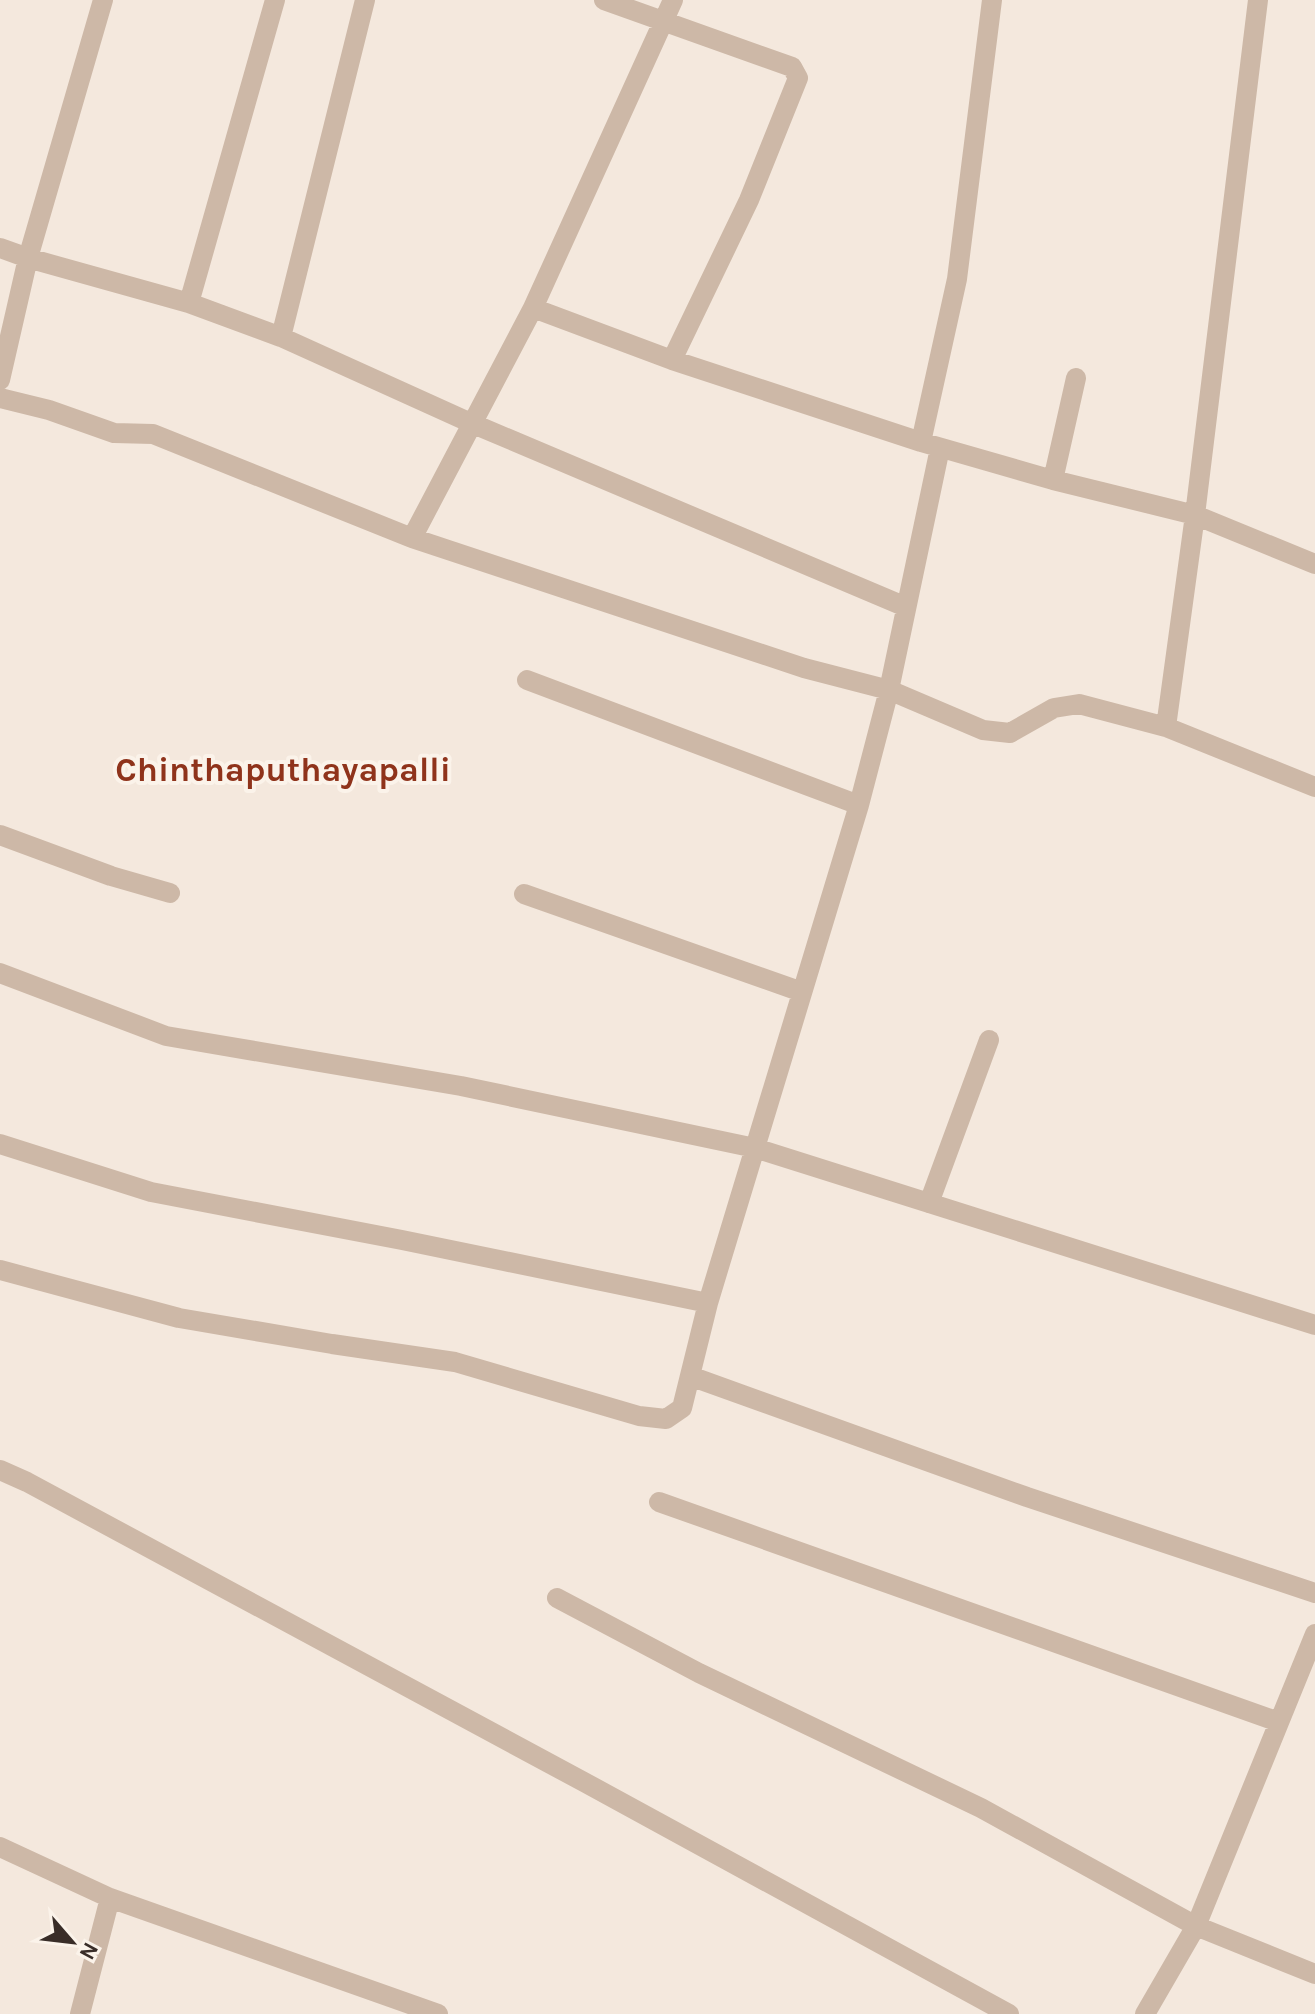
<svg xmlns="http://www.w3.org/2000/svg" width="1315" height="2014" font-family="Karla,sans-serif">
<rect width="100%" height="100%" fill="#f4e8dd"/>
<g fill="none" stroke-linecap="round" stroke-linejoin="round">
<path stroke="#cdb8a7" stroke-width="20" d="M604,0L792,67L798,78L749,200L672,360
M1258,0L1195,515L1166,727L1315,787
M0,248L28,258L189,303L281,337L471,423L906,607
M189,303L275,0
M533,308L672,360L921,442L1053,480L1195,515L1315,564
M281,337L365,0
M0,380L28,258L103,0
M0,398L49,410L114,433L153,434L412,538L533,308L673,0
M921,442L957,279L992,0
M1053,480L1076,378
M412,538L804,668L889,690L983,730L1010,733L1054,708L1079,704L1166,727
M527,680L859,805
M0,835L111,876L170,893
M524,894L802,992
M0,973L166,1036L461,1086L755,1148L1315,1325
M0,1144L151,1192L402,1240L708,1303
M929,1203L989,1040
M0,1270L179,1318L332,1344L455,1362L639,1416L666,1419L682,1408L708,1303L859,805L889,690L940,448
M690,1376L1027,1497L1315,1593
M0,1470L27,1482L584,1782L1009,2014
M659,1502L1279,1722
M557,1598L699,1673L981,1808L1196,1926L1315,1974
M0,1847L110,1898L438,2014
M80,2014L110,1898
M1145,2014L1196,1926L1315,1634"/>
</g>
<g text-anchor="middle" dominant-baseline="central" stroke-width="8" stroke-linejoin="round" paint-order="stroke">
<g font-size="34" font-weight="bold" fill="#8f331b" stroke="#fbf3ea">
<text x="283" y="770">Chinthaputhayapalli</text>
</g>
</g>
<g transform="translate(72 1942) rotate(118)" stroke="#fbf3ea" stroke-width="6" paint-order="stroke">
<path d="M0-6L14 30L0 20L-14 30Z" fill="#392d28"/>
<text y="-12" font-size="22" font-weight="bold" text-anchor="middle" fill="#392d28">N</text>
</g>
</svg>
